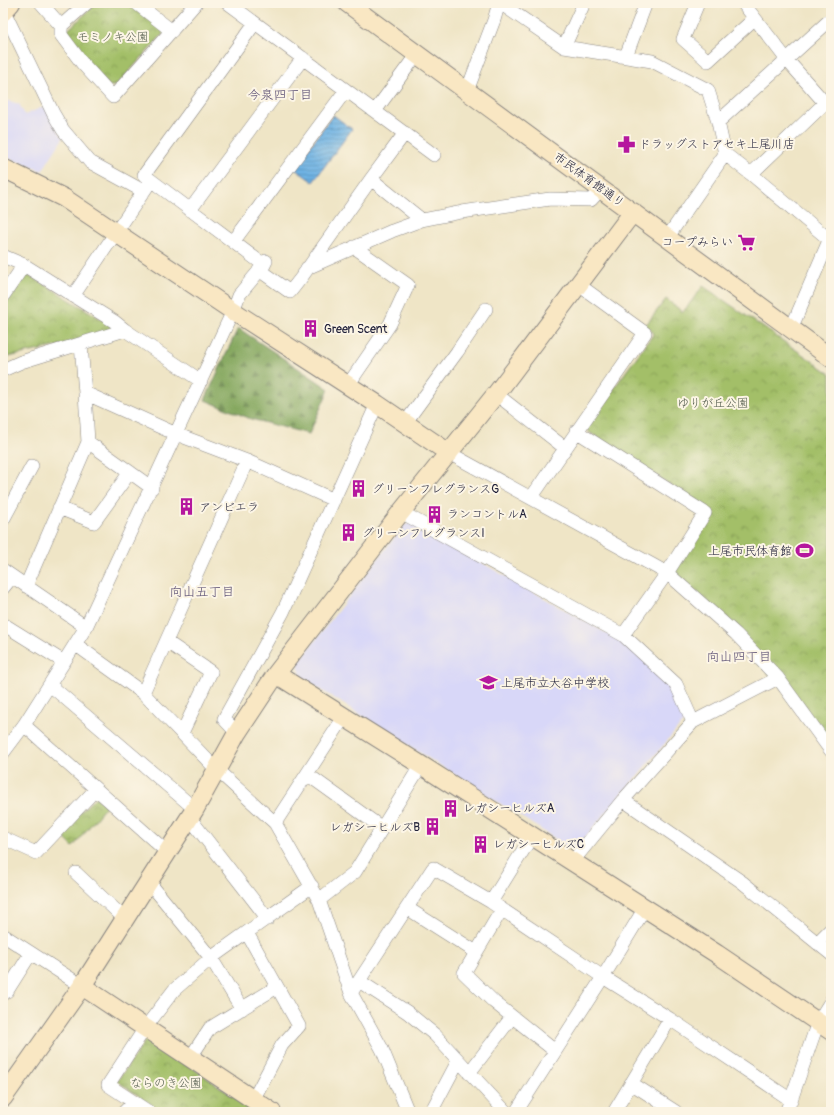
<svg xmlns="http://www.w3.org/2000/svg" width="834" height="1115" font-family="Pangolin,'Klee One',sans-serif">
<defs>
<pattern id="forest-firs" width="22" height="20" patternUnits="userSpaceOnUse"><rect width="22" height="20" fill="#82a65c"/><path d="M5 1l3.5 6h-7zM16 11l3.5 6h-7z" fill="#6a874d"/></pattern>
<pattern id="park-crowns" width="20" height="18" patternUnits="userSpaceOnUse"><rect width="20" height="18" fill="#a3bf67"/><path d="M2 6a3 3 0 1 1 6 0M12 15a3 3 0 1 1 6 0" fill="none" stroke="#849b56"/></pattern>
<pattern id="water-rules" width="6" height="5" patternUnits="userSpaceOnUse"><rect width="6" height="5" fill="#6eb3e4"/><path d="M0 2.5h6" fill="none" stroke="#5a91ba"/></pattern>
</defs>
<rect width="100%" height="100%" fill="#fcf5e5"/>
<filter id="ink" filterUnits="userSpaceOnUse"><feTurbulence type="fractalNoise" baseFrequency=".025" numOctaves="2"/><feDisplacementMap in="SourceGraphic" scale="8" xChannelSelector="R" yChannelSelector="G"/><feConvolveMatrix kernelMatrix="1 2 1 2 8 2 1 2 1" color-interpolation-filters="sRGB"/></filter>
<filter id="wash" filterUnits="userSpaceOnUse"><feTurbulence type="fractalNoise" baseFrequency=".012" numOctaves="4" result="noise"/><feDisplacementMap in="SourceGraphic" scale="16" xChannelSelector="R" yChannelSelector="G"/><feGaussianBlur stdDeviation="0.9" result="paint"/><feColorMatrix in="noise" values="0 0 0 0 0 0 0 0 0 0 0 0 0 0 0 0 0 1.4 0 .05"/><feComposite in="paint" operator="in"/></filter>
<g filter="url(#wash)">
<rect width="100%" height="100%" fill="#efe5c6"/>
<path fill="#d8d7f8" d="M3,99L19,104L25,115L45,106L63,138L42,171L3,156Z
M411,523L631,647L671,689L685,716L684,721L575,849L570,848L301,677L298,663L404,525Z"/>
<path fill="url(#forest-firs)" stroke="#52644c" d="M238,328L329,389L309,434L251,419L205,400Z"/>
<path fill="url(#park-crowns)" stroke="#627051" d="M97,3H128L162,29L163,34L116,86H109L66,36L67,31Z
M27,274L113,326L112,332L94,338L8,357L3,355V308Z
M703,286L831,374V740L674,573L710,511L589,432L586,427L654,333L645,326L666,299L683,312Z
M96,797L106,806L73,847L59,833Z
M148,1037L256,1112H162L117,1081Z"/>
<path fill="url(#water-rules)" stroke="#486a90" d="M333,115L352,129L313,182L294,168Z"/>
</g>
<g filter="url(#ink)">
<g fill="none" stroke-linecap="round" stroke-linejoin="round">
<defs>
<path id="street" d="M41,3L61,26L87,3
M136,3L172,31
M228,3L434,155
M500,3L564,47L652,61L708,90L718,122L725,154L751,174L831,241
M698,3L683,39L708,61L754,19
M743,3L787,60L825,103L751,174
M3,9L53,113L63,130L90,162L143,191
M255,23L144,175L264,265L266,261
M61,26V35L82,63L113,97L196,3
M564,47L584,3
M626,56L646,3
M467,91L494,20L499,3
M375,111L417,54
M718,122L831,19
M371,179L422,220
M190,210L303,58
M667,238L725,154
M233,242L346,90
M3,256L24,265L115,322L125,330
M307,268L392,231L422,220L462,212L550,199L591,200L601,189
M259,270L290,292L301,278L371,179L405,133
M3,296L24,265
M73,296L148,185
M791,329L831,236
M81,345L85,393L88,442L152,488
M3,370L21,362L125,330L201,381
M348,385L390,324L408,285L354,247
M85,393L176,434L247,461L334,500
M496,394L565,448
M405,423L457,352L486,309
M576,431L705,513L667,573L623,635
M449,453L667,573L736,634L778,678L831,751
M531,498L645,333L579,285
M59,508L94,522L130,472
M401,512L623,635L676,684L693,722
M3,520L32,466
M3,570L86,627
M26,586L88,442
M3,588L12,577
M3,624L64,662
M167,642L211,672L182,733
M75,644L143,693L216,769L275,823L319,900L351,993L382,1049L408,1112
M50,685L195,809
M143,693L247,461
M24,725L167,852
M237,733L224,719L283,612L377,404
M3,753L24,725L86,627L233,311L239,295L264,265
M307,774L382,828
M623,800L742,882L831,954
M189,817L268,919
M275,823L344,717
M3,838L36,853L96,789
M572,862L623,800L693,722L778,678
M76,873L124,918
M148,881L211,958L242,1009
M319,900L355,872L421,765
M491,902L532,836
M407,908L476,952
M502,909L464,973L494,1002L555,1051
M247,933L299,1026L282,1045L253,1100
M3,935L82,986
M817,943L831,929
M359,981L407,1012L435,1035L506,1112
M351,993L433,868L491,902L603,977L670,1019L791,1100
M3,994L7,991L31,953
M190,1058L210,1028L277,987
M469,1073L512,1017
M631,1083L676,1112
M124,1112L134,1102
M149,1112L108,1085L145,1028L174,990L211,958L312,886
M431,1112L458,1061
M516,1112L603,977L645,908
M614,1112L670,1019
M786,1112L791,1100L818,1022L831,1001"/>
<path id="secondary" d="M347,3L831,358
M3,12L11,3
M3,168L64,198L233,311L377,404L449,453
M276,674L421,765L717,954L831,1031
M82,986L272,1112
M3,1098L82,986L195,809L237,733L276,674L401,512L496,394L633,212"/>
</defs>
<use href="#street" stroke="#888480" stroke-width="14"/>
<use href="#secondary" stroke="#888480" stroke-width="20"/>
<use href="#street" stroke="#fff" stroke-width="13"/>
<use href="#secondary" stroke="#f9e7c3" stroke-width="18"/>
</g>
</g>
<defs>
<symbol id="pharmacy-bare" viewBox="-9 -9 18 18"><path d="M-2-6h4v4h4v4h-4v4h-4v-4h-4v-4h4Z" fill="#b5179e" stroke="#fcf5e5" stroke-width="2.5" paint-order="stroke"/></symbol>
<symbol id="supermarket-bare" viewBox="-9 -9 18 18"><path d="M-6-5.5h2.5l.6 2H6L4.5 2H-2.5L-4.4-4H-6ZM-1.5 3.2a1.3 1.3 0 1 0 .1 0ZM3 3.2a1.3 1.3 0 1 0 .1 0Z" fill="#b5179e" stroke="#fcf5e5" stroke-width="2.5" paint-order="stroke"/></symbol>
<symbol id="building-bare" viewBox="-9 -9 18 18"><path d="M-4-6H4V6H1V3H-1V6H-4ZM-2.5-4.3h1.7v1.8h-1.7ZM.8-4.3h1.7v1.8H.8ZM-2.5-1h1.7V.8h-1.7ZM.8-1h1.7V.8H.8Z" fill="#b5179e" stroke="#fcf5e5" stroke-width="2.5" paint-order="stroke"/></symbol>
<symbol id="stadium-bare" viewBox="-9 -9 18 18"><path d="M0-5a6.5 5 0 1 0 0 10a6.5 5 0 1 0 0-10ZM-3.5-1.8h7v3.6h-7Z" fill="#b5179e" stroke="#fcf5e5" stroke-width="2.5" paint-order="stroke"/></symbol>
<symbol id="school-bare" viewBox="-9 -9 18 18"><path d="M0-5L7-2L0 1L-7-2ZM-4 1L0 2.5L4 1V4Q0 6-4 4Z" fill="#b5179e" stroke="#fcf5e5" stroke-width="2.5" paint-order="stroke"/></symbol>
</defs>
<g fill-rule="evenodd">
<use href="#pharmacy-bare" x="614" y="132" width="25" height="25"/>
<use href="#supermarket-bare" x="734" y="230" width="25" height="25"/>
<use href="#building-bare" x="298" y="316" width="25" height="25"/>
<use href="#building-bare" x="346" y="476" width="25" height="25"/>
<use href="#building-bare" x="174" y="494" width="25" height="25"/>
<use href="#building-bare" x="422" y="502" width="25" height="25"/>
<use href="#building-bare" x="336" y="520" width="25" height="25"/>
<use href="#stadium-bare" x="792" y="538" width="25" height="25"/>
<use href="#school-bare" x="476" y="670" width="25" height="25"/>
<use href="#building-bare" x="438" y="796" width="25" height="25"/>
<use href="#building-bare" x="420" y="814" width="25" height="25"/>
<use href="#building-bare" x="468" y="832" width="25" height="25"/>
</g>
<g text-anchor="middle" dominant-baseline="central" stroke-width="4" stroke-linejoin="round" paint-order="stroke">
<g font-size="12" fill="#4f594a" stroke="#fcf5e5">
<text x="113" y="37">モミノキ公園</text>
<text x="713" y="403">ゆりが丘公園</text>
<text x="166" y="1083">ならのき公園</text>
</g>
<g font-size="12" fill="#22223b" stroke="#fcf5e5" text-anchor="start">
<text x="639" y="144">ドラッグストアセキ上尾川店</text>
<text x="733" y="242" text-anchor="end">コープみらい</text>
<text x="324" y="329">Green Scent</text>
<text x="372" y="489">グリーンフレグランスG</text>
<text x="199" y="507">アンビエラ</text>
<text x="447" y="514">ランコントルA</text>
<text x="362" y="533">グリーンフレグランスI</text>
<text x="792" y="551" text-anchor="end">上尾市民体育館</text>
<text x="501" y="683">上尾市立大谷中学校</text>
<text x="463" y="808">レガシーヒルズA</text>
<text x="420" y="827" text-anchor="end">レガシーヒルズB</text>
<text x="493" y="844">レガシーヒルズC</text>
</g>
<g font-size="12" fill="#22223b" stroke="#fcf5e5">
<text transform="translate(589 180) rotate(36)">市民体育館通り</text>
</g>
<g font-size="13" fill="#594d72" stroke="#fcf5e5">
<text x="280" y="95">今泉四丁目</text>
<text x="202" y="592">向山五丁目</text>
<text x="739" y="657">向山四丁目</text>
</g>
</g>
<rect width="834" height="1115" fill="none" stroke="#fcf5e5" stroke-width="16"/>
</svg>
